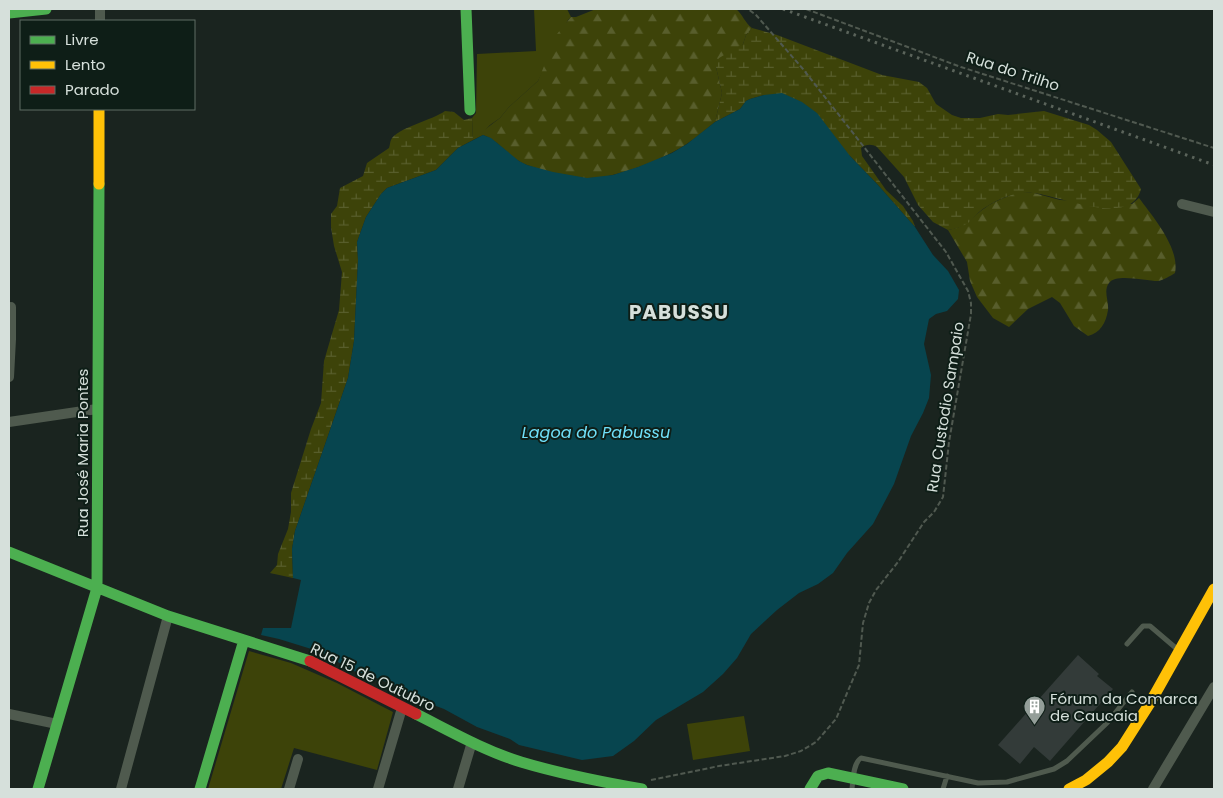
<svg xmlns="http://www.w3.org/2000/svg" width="1223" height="798" font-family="Poppins,sans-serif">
<defs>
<pattern id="forest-firs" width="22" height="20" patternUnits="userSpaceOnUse" patternTransform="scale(1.25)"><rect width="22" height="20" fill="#3d4309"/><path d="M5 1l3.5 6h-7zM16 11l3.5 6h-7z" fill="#585e2c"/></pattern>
<pattern id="wetland-marsh" width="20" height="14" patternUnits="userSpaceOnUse" patternTransform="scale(1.25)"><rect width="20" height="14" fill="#3d4309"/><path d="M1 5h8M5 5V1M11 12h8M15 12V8" fill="none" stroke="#585e2c"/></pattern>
</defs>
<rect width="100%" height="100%" fill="#1a241f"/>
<path fill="#3d4309" d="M534,9H567L571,17L568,20L538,81L509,107L500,118L490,125L484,131L483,135L473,140L472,118L476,113L477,54L536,51Z
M249,651L291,663L337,683L393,712L377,770L294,748L281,789H208Z
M744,716L750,751L693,760L687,724Z"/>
<path fill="url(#forest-firs)" d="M596,9H736C743,15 745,23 752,28L746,35L743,44L716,67L722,93L715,122C706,129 697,137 688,143C665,159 615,179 587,178C569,178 544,171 527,165C510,159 500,141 483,135V131L500,118L509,107L538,81L557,34L571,17H576Z
M1017,192L1034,193L1060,200L1132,204L1139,198C1153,217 1180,248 1175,273C1170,276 1164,280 1158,281C1146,281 1116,273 1109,283C1103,291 1109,301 1108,310C1106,323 1100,333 1088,336L1074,326L1060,303L1052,297L1028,309L1009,327L993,318L977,297L970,281L967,262L948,230C968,227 970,218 985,208C994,201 1007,197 1017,192Z"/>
<path fill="url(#wetland-marsh)" d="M752,28L777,35L882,75L919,82L927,88L936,104L952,115L961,118H980L998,114L1008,115L1044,111L1089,125L1097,130L1111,142L1141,189C1131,229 1059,195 1033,193C1017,191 1000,198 986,207C970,217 972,227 948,230L933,222L918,205L904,177L877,147C872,144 866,144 861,148L862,156L886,190L903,206L913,221L915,227L878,185L850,156L764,95L750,99L746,101L740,109L715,122L722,93L716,67L719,58L743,44L746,35Z
M445,111L454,112L464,120L472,118L473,140L458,148L436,170L387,188L381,194L366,217L357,242L358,260L354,341L348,378L295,531L292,549L293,578L270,573L277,565L278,554L288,529L291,512V493L311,429L321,403L324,361L339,310L342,272L334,246L331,227V214L337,206L340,188L363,176L367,163L389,148C390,145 390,142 391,140C396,128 433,120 445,111Z"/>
<path fill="#07454f" d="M782,93L802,102L817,113L850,156L878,185L915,227L933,255L948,271L959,290L958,299L947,311L936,314L929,319L924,344L931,375L929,398L923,413L911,436L894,484L873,524L847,553L833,573L818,584L799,593L777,610L751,634L737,658L723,674L703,692L656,720L634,741L613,756L582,760L519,745L510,739L477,727L444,709L420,700L415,696L392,684L366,674L353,671L321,652L279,639L261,635L263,628H291L301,580L293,578L292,549L295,531L348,378L354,341L358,260L357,242L366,217L381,194L387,188L436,170L458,148L483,135L491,138L519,161L527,165L553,172L587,178L613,175L638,167L672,153L687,144L715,122L740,109L746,101L750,99L764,95Z"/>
<path fill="#333b39" d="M1078,655L1099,674L1097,676L1113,689L1050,761L1034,747L1020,764L998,745Z"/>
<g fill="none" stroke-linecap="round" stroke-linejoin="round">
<path stroke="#505950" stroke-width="2" stroke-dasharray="5 2.5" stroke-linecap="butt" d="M806,9L961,67L1214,148
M651,780L719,766L785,756L801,751L816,742L836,719L859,665L863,623L869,603L876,590L898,562L924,522L934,512L943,497L949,442L971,314V303L968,291L946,252L803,69L756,15L748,9"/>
<path stroke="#4f5a4e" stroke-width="5" d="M1127,644L1143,626H1150L1177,649
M852,789C853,780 853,763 861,758L978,783L1007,782L1054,769L1067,761L1107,723L1132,692
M943,789L947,776"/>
<path stroke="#4f5a4e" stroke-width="10" d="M100,21V9
M1182,204L1214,212
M9,377L11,339V307
M9,422L97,409
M9,714L57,724
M121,789L168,616
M289,789L298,759
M378,789L402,708
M458,789L472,742
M1153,789L1214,687"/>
<path stroke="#4caf50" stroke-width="11" d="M466,9L470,110
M9,13L46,9
M9,552L168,616L310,661
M416,714C450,731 485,751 521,762C561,774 602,782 642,789
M38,789L97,588L99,184
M200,789L244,640
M810,789L818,776L828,773L903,789"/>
<path stroke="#ffc107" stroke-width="11" d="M99,184V109
M1069,789L1086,780L1108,762L1122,747L1150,703L1214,589"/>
<path stroke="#c62828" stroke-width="11" d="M310,661L416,714"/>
<path stroke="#5b645b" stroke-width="3" stroke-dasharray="2.5 5" stroke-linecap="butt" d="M783,9L1214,165"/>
</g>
<defs>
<symbol id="building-pin" viewBox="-11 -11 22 30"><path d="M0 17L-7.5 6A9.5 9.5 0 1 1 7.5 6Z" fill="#949e99" stroke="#0e1e17"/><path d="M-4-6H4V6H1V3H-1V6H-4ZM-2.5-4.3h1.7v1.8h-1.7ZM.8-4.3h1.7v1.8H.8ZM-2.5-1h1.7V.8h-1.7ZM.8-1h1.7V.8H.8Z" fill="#fff"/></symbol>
</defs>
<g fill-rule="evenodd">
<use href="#building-pin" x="1022" y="694" width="25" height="34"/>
</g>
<g text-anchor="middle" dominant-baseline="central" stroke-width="4" stroke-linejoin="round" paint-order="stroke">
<g font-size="15" fill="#d6e0db" stroke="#0e1e17">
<text transform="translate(1013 71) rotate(18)">Rua do Trilho</text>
<text transform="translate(945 407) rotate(-81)">Rua Custodio Sampaio</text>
<text transform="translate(82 453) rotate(-90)">Rua José Maria Pontes</text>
<text transform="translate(373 677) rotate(26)">Rua 15 de Outubro</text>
</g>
<g font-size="15" fill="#d6e0db" stroke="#0e1e17" text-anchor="start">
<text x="1050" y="698">Fórum da Comarca<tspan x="1050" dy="17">de Caucaia</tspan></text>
</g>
<g font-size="16" font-style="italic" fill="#70e1fa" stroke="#0e1e17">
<text x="596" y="432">Lagoa do Pabussu</text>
</g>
<g font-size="20" font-weight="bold" letter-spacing="1" fill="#d6e0db" stroke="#0e1e17">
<text x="679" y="312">PABUSSU</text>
</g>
</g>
<rect width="1223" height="798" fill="none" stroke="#d6e0db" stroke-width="20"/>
<rect x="20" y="20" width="175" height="90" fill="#0e1e17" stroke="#5e6c65"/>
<rect x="30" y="36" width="25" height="8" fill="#4caf50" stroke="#5e6c65"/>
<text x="65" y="45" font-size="15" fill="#d6e0db">Livre</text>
<rect x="30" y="61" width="25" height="8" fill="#ffc107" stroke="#5e6c65"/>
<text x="65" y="70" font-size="15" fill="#d6e0db">Lento</text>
<rect x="30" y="86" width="25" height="8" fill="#c62828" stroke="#5e6c65"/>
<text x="65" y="95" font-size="15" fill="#d6e0db">Parado</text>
</svg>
